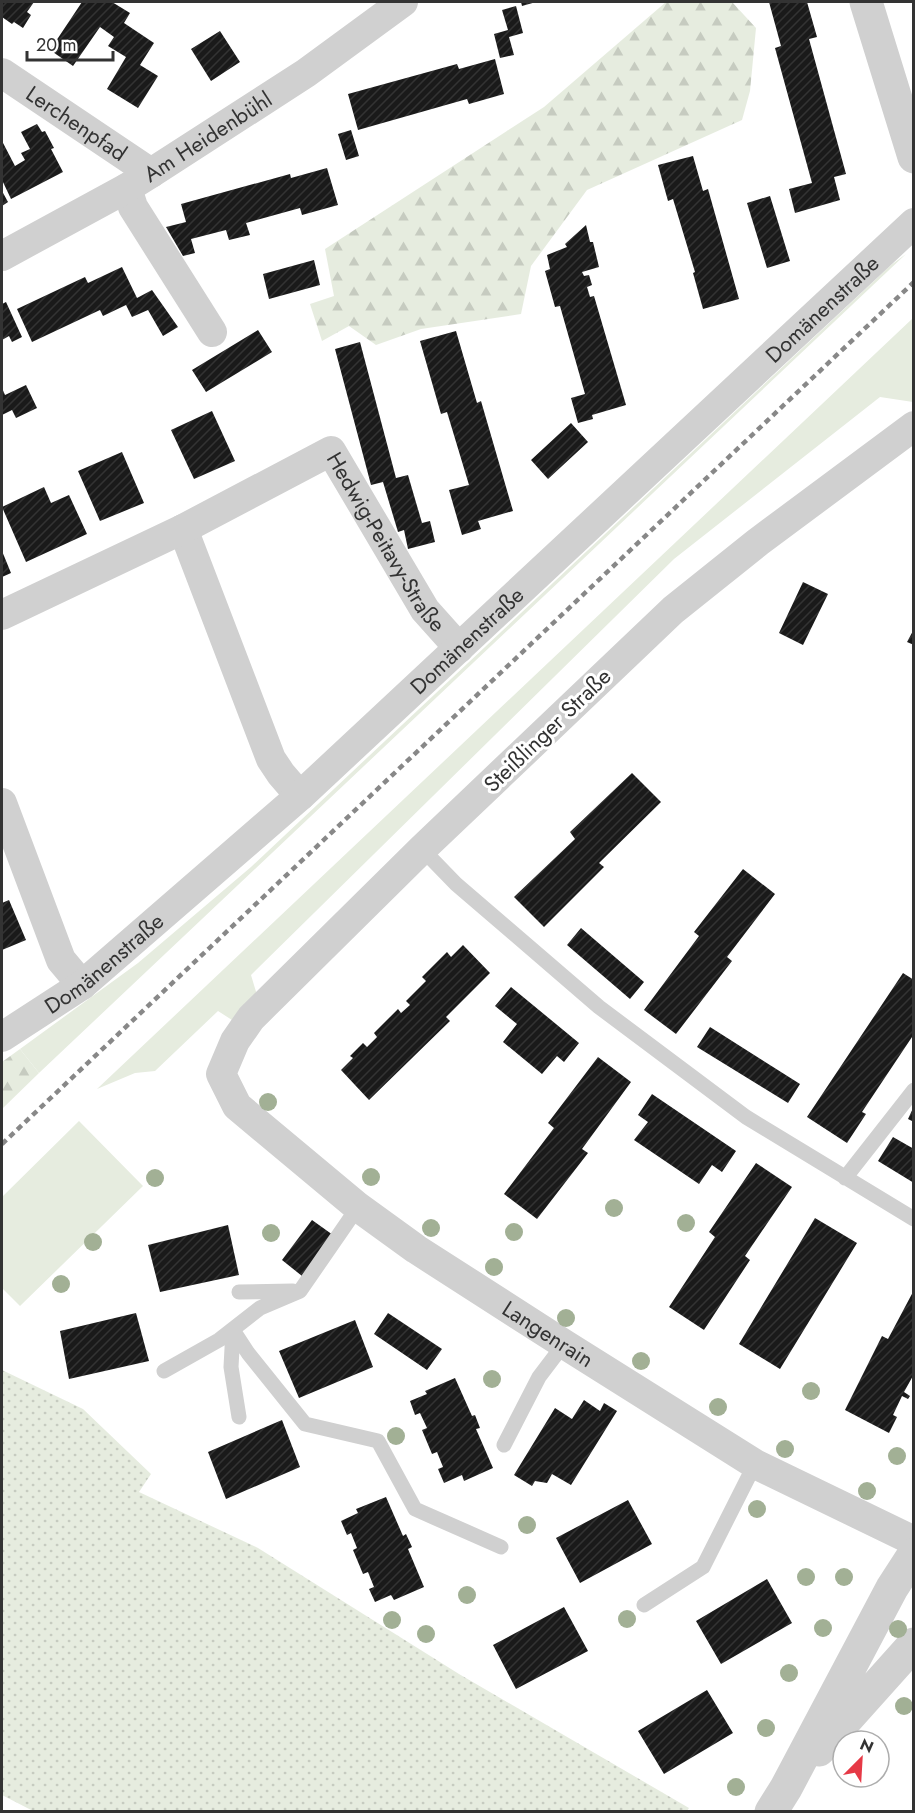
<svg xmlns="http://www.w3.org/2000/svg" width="915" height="1813" font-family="Jost,sans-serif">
<defs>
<pattern id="forest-firs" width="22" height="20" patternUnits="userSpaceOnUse" patternTransform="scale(1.5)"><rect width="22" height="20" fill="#e6ecdf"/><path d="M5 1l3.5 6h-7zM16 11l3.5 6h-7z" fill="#c6cbc0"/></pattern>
<pattern id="park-dots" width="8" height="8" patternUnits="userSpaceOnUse" patternTransform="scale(1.5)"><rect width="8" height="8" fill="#e6ecdf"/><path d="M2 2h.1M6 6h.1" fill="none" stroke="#c6cbc0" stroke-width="1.8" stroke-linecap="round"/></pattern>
<pattern id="building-hatch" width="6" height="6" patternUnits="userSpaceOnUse" patternTransform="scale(1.5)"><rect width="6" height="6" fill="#1a1a1a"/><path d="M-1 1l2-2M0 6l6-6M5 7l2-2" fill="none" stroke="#333"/></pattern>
</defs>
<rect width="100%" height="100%" fill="#fff"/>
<path fill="#e6ecdf" d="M906,254L39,1073L20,1049L138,963L251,867L891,265Z
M913,318V402L880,397L674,559L251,975L257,995L232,1020L218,1011L155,1071L135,1073L97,1089Z
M79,1121L143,1186L20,1306L2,1288V1197Z"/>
<path fill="url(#forest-firs)" d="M666,2H732L756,28L750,91L742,120L587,190L531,266L521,314L421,329L376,345L349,326L322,341L310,304L334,296L325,249L544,107Z
M20,1049L39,1073L2,1109V1062Z"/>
<path fill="url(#park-dots)" d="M2,1370L83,1409L151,1474L139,1492L258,1548L459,1674L689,1808L687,1811L35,1812L2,1795Z"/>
<path fill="url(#building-hatch)" d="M2,2H34L27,12L31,15L23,28L14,22L12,24L2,17Z
M82,2H112L130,13L124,23L154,43L140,65L158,76L138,108L107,89L126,57L108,46L114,37L100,27L73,66L50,50Z
M521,2H536L522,6Z
M769,2H807L817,37L809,39L846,174L834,177L840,200L795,213L789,189L812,183L775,48L781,46Z
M516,6L523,33L509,37L514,55L500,58L494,34L508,30L502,10Z
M220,31L240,62L211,81L191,49Z
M495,59L504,94L469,104L467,99L358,130L348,94L457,64L459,69Z
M37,124L42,132L45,131L54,148L51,149L63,172L11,199L2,180V141L15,166L25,160L21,153L30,149L21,132Z
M351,130L359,156L346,160L338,134Z
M693,156L703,191L708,189L739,299L703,309L693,273L695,272L673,199L668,201L658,165Z
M327,168L338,205L302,215L300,208L246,223L250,235L229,240L226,230L191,239L195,253L183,256L166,227L186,222L181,204L290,174L291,178Z
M2,191L8,202L2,206Z
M770,196L790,261L767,268L747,203Z
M586,225L590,242H593L599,267L582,272L584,276L589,275L592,285L587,287L590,297L594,296L626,405L592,415L593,419L578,423L571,398L585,394L560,306L555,307L545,271L550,269L547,255L567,247L565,244Z
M314,260L320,285L269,299L263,274Z
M122,267L137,298L152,290L178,327L163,336L148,310L132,317L126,305L103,316L100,310L32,342L17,309L85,277L88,283Z
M6,302L22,337L12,342L9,336L2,340V304Z
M258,330L272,352L206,392L192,370Z
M456,331L477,403L481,401L513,511L478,521L481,529L462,535L449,490L469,485L447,412L441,414L420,341Z
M360,342L396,478L408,475L422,523L430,521L435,542L408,549L404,530L398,532L383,482L371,485L335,349Z
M26,385L37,408L16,418L12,410L2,415V388L5,395Z
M212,411L235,461L194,479L171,430Z
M571,423L588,442L548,479L531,460Z
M122,452L144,503L100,521L78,471Z
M44,487L51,503L69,495L87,534L26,562L2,507Z
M2,551L11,573L2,577Z
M803,582L828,594L803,645L779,633Z
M914,629V645L907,642Z
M632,773L661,802L599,863L604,867L544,927L514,897L575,839L570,832Z
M743,869L775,894L727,957L732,961L676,1034L644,1010L699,936L694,932Z
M9,900L26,940L2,950V903Z
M581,928L644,982L630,999L567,945Z
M463,945L490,973L446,1017L450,1021L369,1100L341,1070L353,1058L350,1056L363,1043L367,1047L377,1037L374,1033L398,1009L401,1013L410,1005L406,1001L426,981L422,977L447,952L451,957Z
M903,973L914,980V1034L862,1112L866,1114L847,1143L807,1117Z
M511,987L579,1043L564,1062L557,1056L542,1074L503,1042L517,1024L495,1006Z
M710,1027L800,1084L788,1103L697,1047Z
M598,1057L631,1082L582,1149L588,1153L537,1219L504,1194L554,1128L548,1123Z
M652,1094L736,1151L722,1172L712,1165L699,1184L634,1140L648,1122L638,1115Z
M914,1106V1122L908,1119Z
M893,1137L914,1149V1183L878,1161Z
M756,1163L792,1187L745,1256L750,1260L704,1330L669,1307L715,1237L709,1232Z
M815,1218L857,1243L780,1369L739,1344Z
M312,1220L333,1235L302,1276L282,1260Z
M228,1225L239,1275L160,1292L148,1245Z
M914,1290V1374L904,1392L910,1396L908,1399L902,1396L893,1415L897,1417L889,1433L845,1410L882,1336L888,1339Z
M136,1313L149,1361L69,1379L60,1331Z
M388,1313L442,1349L427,1370L374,1334Z
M355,1320L373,1367L299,1398L279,1351Z
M455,1378L472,1416L475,1415L480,1428L476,1429L493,1468L464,1481L462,1475L444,1483L438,1469L443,1467L437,1452L432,1454L422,1430L427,1428L420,1413L415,1415L410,1401L427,1394L425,1391Z
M584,1400L600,1411L604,1403L617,1411L571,1485L552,1474L547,1483L535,1481L532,1486L514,1475L555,1408L572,1419Z
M282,1420L300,1467L226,1499L208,1452Z
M386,1497L403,1536L406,1534L412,1547L408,1549L424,1587L394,1600L391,1595L375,1602L369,1589L374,1587L368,1572L363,1574L353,1550L357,1548L351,1533L347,1535L341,1521L358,1513L356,1509Z
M628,1500L652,1544L580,1583L556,1538Z
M767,1579L792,1623L721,1664L696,1621Z
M564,1607L588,1651L516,1689L493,1645Z
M707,1690L733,1733L664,1774L638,1731Z"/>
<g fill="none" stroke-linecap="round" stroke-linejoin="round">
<path stroke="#d0d0d0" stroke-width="15" d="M422,849L456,884L599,1007L746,1117L914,1219
M845,1178L914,1090
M239,1292L293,1291
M233,1330L248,1353L305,1424L378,1441L415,1509L501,1547
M233,1330L231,1367L239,1417
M164,1371L219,1340L260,1308L300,1291L358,1207
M504,1445L539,1377L564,1344
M644,1605L703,1567L755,1464"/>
<g stroke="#d0d0d0" stroke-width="30">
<path id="s1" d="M2,73L151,173"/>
<path d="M127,188L133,207L212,332"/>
<path id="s2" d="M2,256L127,188L151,173L306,73L403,2"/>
<path id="s3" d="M914,426L758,542L673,610L422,849L251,1018L235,1041L221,1074L237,1106L358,1207L416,1249L564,1344L755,1464L914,1541"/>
<path d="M183,529L271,759L281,774L300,796"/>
<path id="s4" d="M2,615L183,529L331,451L425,610L459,648"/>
<path d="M2,803L61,960L82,985"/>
<path id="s5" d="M2,1037L82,985L300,796L914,223"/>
</g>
<path stroke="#d0d0d0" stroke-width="33" d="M866,2L914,157
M819,1750L914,1644
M771,1812L786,1788L892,1588L914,1554"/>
<path stroke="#888" stroke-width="4.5" stroke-dasharray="6 4.5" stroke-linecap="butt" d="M2,1144L914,282"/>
</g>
<g fill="#a2b095">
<circle cx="268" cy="1102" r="9"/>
<circle cx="371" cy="1177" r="9"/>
<circle cx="155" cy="1178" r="9"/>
<circle cx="614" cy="1208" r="9"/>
<circle cx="686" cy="1223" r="9"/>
<circle cx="431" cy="1228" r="9"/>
<circle cx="514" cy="1232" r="9"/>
<circle cx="271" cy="1233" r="9"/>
<circle cx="93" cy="1242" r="9"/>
<circle cx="494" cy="1267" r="9"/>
<circle cx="61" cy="1284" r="9"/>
<circle cx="566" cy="1318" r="9"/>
<circle cx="641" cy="1361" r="9"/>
<circle cx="492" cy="1379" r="9"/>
<circle cx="811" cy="1391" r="9"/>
<circle cx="718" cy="1407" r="9"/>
<circle cx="396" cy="1436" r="9"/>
<circle cx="785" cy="1449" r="9"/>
<circle cx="897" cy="1456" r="9"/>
<circle cx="867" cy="1491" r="9"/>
<circle cx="757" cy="1509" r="9"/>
<circle cx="527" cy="1525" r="9"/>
<circle cx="806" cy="1577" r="9"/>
<circle cx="844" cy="1577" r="9"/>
<circle cx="467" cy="1595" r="9"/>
<circle cx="627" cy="1619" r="9"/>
<circle cx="392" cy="1620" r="9"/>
<circle cx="823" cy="1628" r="9"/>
<circle cx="898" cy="1629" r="9"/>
<circle cx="426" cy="1634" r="9"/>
<circle cx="789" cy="1673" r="9"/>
<circle cx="904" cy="1706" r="9"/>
<circle cx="766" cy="1728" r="9"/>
<circle cx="736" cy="1787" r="9"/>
</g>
<g text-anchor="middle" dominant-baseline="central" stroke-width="6" stroke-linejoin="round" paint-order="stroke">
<g font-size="22" fill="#333" stroke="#fff">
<text stroke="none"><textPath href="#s1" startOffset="90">Lerchenpfad</textPath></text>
<text stroke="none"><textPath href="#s2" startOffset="238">Am Heidenbühl</textPath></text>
<text stroke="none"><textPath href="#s5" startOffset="1098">Domänenstraße</textPath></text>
<text stroke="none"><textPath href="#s4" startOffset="474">Hedwig-Peitavy-Straße</textPath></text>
<text stroke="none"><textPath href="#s5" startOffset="612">Domänenstraße</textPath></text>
<text transform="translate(547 730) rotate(-44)">Steißlinger Straße</text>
<text stroke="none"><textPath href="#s5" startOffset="126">Domänenstraße</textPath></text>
<text stroke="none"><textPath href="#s3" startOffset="1376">Langenrain</textPath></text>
</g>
</g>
<rect width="915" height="1813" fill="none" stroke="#333333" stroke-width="6"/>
<g transform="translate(861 1759) rotate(24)"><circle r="28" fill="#ffffff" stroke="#adadad" stroke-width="1.5"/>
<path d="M0-4.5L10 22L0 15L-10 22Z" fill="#e63946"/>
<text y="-9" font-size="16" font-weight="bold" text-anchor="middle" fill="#333333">N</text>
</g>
<path d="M27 51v9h86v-9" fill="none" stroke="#333333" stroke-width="3"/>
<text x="36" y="51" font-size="18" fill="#333333" stroke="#ffffff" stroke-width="4.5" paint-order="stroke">20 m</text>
</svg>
